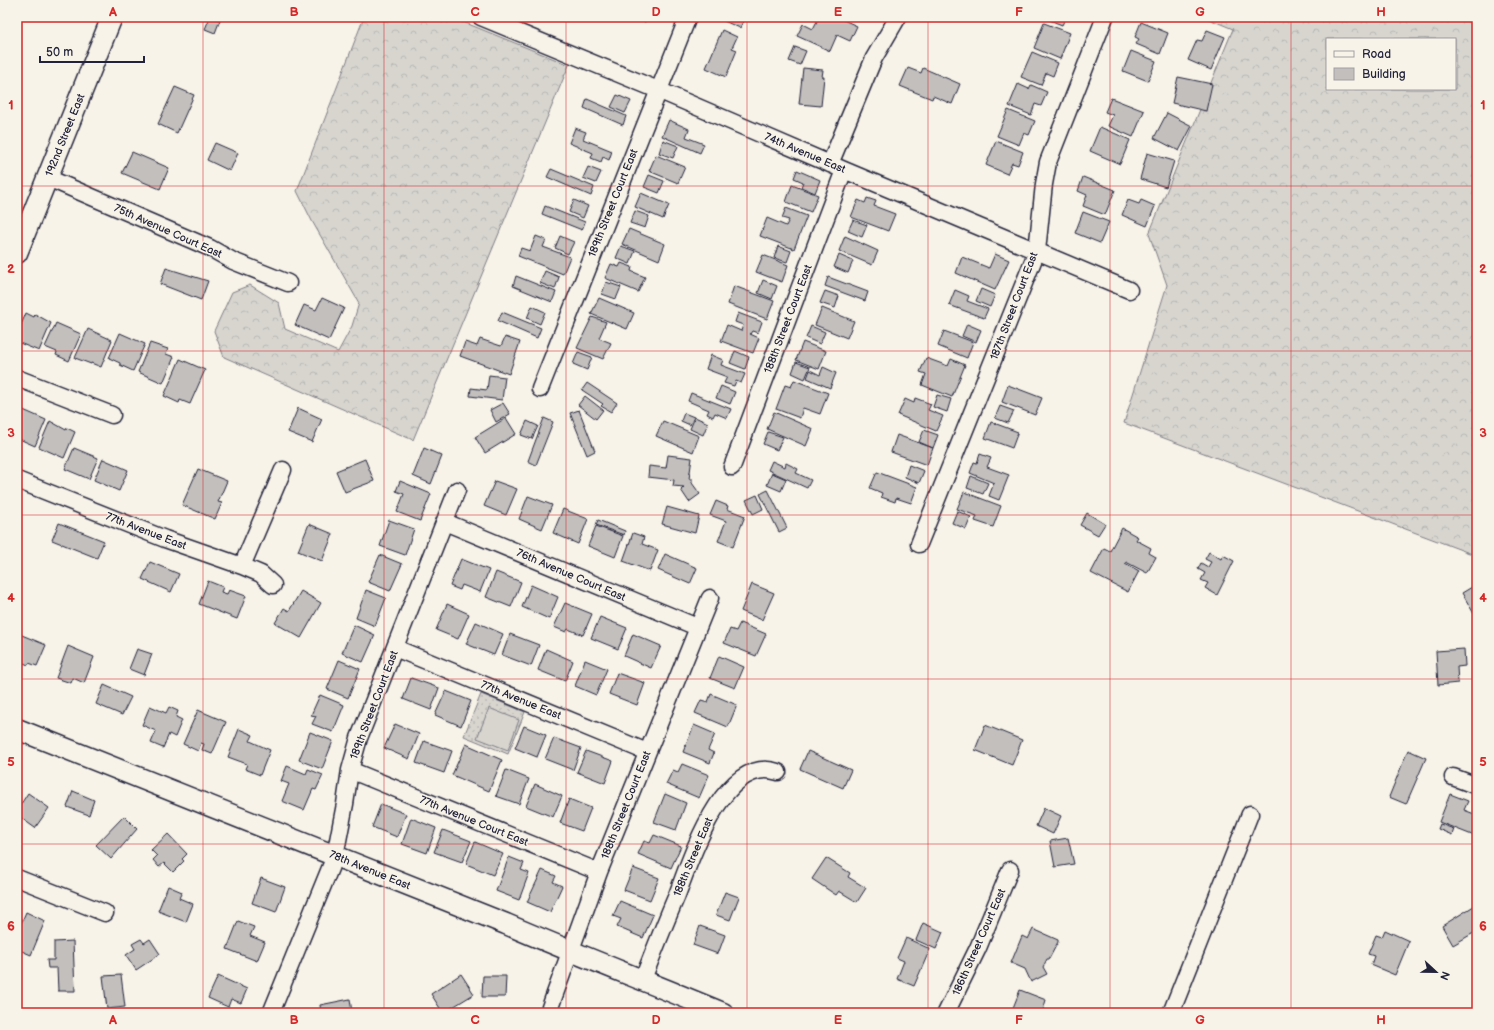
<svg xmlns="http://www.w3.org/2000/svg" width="1494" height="1030" font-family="'Balsamiq Sans',sans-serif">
<defs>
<pattern id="grass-dots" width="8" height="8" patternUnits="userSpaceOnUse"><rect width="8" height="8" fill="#d8d5cf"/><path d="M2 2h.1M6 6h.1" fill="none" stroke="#b9b7b3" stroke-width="1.8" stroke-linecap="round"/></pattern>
<pattern id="forest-crowns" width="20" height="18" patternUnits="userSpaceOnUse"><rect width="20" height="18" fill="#d8d5cf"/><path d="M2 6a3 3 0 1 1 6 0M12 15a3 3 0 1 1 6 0" fill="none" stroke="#b9b7b3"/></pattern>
</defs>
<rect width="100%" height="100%" fill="#f7f3e8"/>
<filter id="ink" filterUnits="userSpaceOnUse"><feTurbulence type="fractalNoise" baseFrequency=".025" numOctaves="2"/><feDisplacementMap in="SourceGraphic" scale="8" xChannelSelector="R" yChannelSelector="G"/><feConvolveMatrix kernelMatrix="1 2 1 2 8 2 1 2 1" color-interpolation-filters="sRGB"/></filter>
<g filter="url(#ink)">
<path fill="url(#grass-dots)" stroke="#7d7c85" d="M481,694L525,712L508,754L464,736Z"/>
<path fill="url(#forest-crowns)" stroke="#7d7c85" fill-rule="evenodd" d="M364,17H451L569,65L413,440L224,357L214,331L232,292L250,285L279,303L285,329L338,352L352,326L359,303L312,221L297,191Z
M1204,17H1477V551L1472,554L1124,423L1167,285L1149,234L1233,29ZM1327,39H1455V89H1327Z"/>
<path fill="#d8d5cf" stroke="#7d7c85" d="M489,708L519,720L508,750L477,738Z"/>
<path fill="#c2bfbd" stroke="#22223b" d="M210,17L220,20L215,33L205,29Z
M633,17H646L645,22Z
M726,17H745L740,28L724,21Z
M819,17H837L857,26L850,41L837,35L830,51L797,36L803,24L813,29Z
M1042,17H1066L1062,25Z
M1141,22L1168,33L1160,54L1136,44L1139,39L1135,37Z
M1044,23L1070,33L1060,59L1034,48Z
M722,30L737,37L732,48L737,50L726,77L706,68Z
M1207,30L1225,37L1211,70L1188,60L1197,40L1202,41Z
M795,47L806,51L800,65L789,61Z
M1131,51L1156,61L1148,81L1123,71Z
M1032,52L1058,63L1053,76L1046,73L1041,85L1021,77Z
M803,68L823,70L822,77H824L821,106L799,104Z
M908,68L921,73L923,68L960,84L952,104L933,96L932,99L900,86Z
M1178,77L1212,84L1206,111L1172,103Z
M1018,84L1029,89L1031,85L1047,92L1041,106L1035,104L1031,115L1009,106Z
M175,87L194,95L177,133L158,124Z
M617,95L631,101L625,113L611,107Z
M1111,98L1144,111L1133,137L1108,126L1113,115L1105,112Z
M587,99L626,116L623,125L584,108Z
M1008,110L1035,121L1029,135L1024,133L1019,145L997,136Z
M1167,113L1192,126L1179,151L1154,138Z
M669,120L689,129L686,137L704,144L700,153L662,136Z
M1100,127L1130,140L1120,164L1090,151Z
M575,128L586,132L583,139L612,151L609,160L603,157L601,162L591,158L593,153L569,143Z
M663,140L678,146L673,158L659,153Z
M996,141L1023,152L1018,165L1012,163L1007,174L986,165Z
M215,143L238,153L230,171L207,160Z
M132,152L169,168L160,189L122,173Z
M1147,153L1174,161L1166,187L1140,179Z
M656,155L685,167L678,183L649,171Z
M588,167L601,172L596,183L583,178Z
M551,169L594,187L591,196L547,177Z
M797,170L820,180L815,193L801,187L803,182L794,178Z
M649,175L664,181L659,193L644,187Z
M1083,177L1115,190L1105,215L1083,206L1087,195L1078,191Z
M792,185L818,195L811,212L786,202Z
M641,193L669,205L663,219L635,207Z
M867,198L876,201L874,206L895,214L888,231L851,217L858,200L865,203Z
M574,200L588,206L583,218L569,212Z
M1128,200L1139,204L1141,200L1155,206L1147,226L1122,215Z
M545,206L585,222L582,230L542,214Z
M786,208L807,216L794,249L760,236L767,218L786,226L789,220L782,218Z
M635,211L649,216L645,228L630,223Z
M1083,212L1109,222L1100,243L1075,233Z
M853,220L867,225L862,237L848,231Z
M629,229L665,244L659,260L622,244Z
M536,236L546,240L543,247L570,257L563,274L518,256L521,248L530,251Z
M560,236L574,242L568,254L555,248Z
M845,236L878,251L872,265L839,251Z
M621,246L635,251L630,264L616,258Z
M778,246L791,251L787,262L774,258Z
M995,254L1009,260L995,290L956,273L962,257L989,268Z
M763,255L788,265L782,282L756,272Z
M839,255L853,261L848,273L834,267Z
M621,263L632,267L631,271L645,277L638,292L605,278L611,264L619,267Z
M166,268L208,281L201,300L160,284Z
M545,271L559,277L555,289L540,283Z
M516,276L556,292L552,302L513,286Z
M828,277L868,292L865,301L825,286Z
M763,280L777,286L772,299L758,293Z
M606,282L621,287L616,299L602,294Z
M734,286L774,301L767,319L728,304Z
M981,289L995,295L990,307L976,301Z
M955,290L969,296L967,301L988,309L984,318L949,305Z
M825,291L839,296L835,308L820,303Z
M322,298L344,308L329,340L295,325L304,305L316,310Z
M599,298L634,313L627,329L591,314Z
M532,306L545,312L540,324L527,318Z
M822,308L854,321L847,338L815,325Z
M502,312L541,328L537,338L498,321Z
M26,313L34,317L35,314L51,323L39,351L17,342V334Z
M738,313L762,322L758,333L752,331L750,334L759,338L753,353L721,341L727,325L741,331L743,325L735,322Z
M592,317L606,322L599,338L611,343L603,359L577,348Z
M56,323L81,334L69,361L56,355L57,352L45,347Z
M967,324L981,330L976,342L962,336Z
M811,326L825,332L820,344L806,338Z
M88,329L112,340L101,367L91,363V364L75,358Z
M944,331L973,342L967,358L938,346Z
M120,333L145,344L133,371L120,365V363L109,358Z
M505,337L520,342L509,374L460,356L465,342L477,346L480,339L501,346Z
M803,342L826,351L819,369L796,360Z
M150,343L168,349L166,354L174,357L163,383L138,372Z
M735,351L749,357L745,369L730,363Z
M578,352L592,357L587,370L573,364Z
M711,355L723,360L721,365L745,374L741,383L736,381L734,386L724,383L727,377L706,369Z
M926,358L948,366L951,359L965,365L952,397L922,385L926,374L920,372Z
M180,359L205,370L190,404L180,400L179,403L164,396Z
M796,362L810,367L805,379L792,373Z
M823,367L836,373L830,388L807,378L810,370L820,375Z
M489,375L505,377L502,400L470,396L471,388L487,390Z
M794,380L828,393L820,414L803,408L800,418L776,409L785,385L791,387Z
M587,383L617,403L611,412L601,406L603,404L582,390Z
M1008,385L1042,398L1035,415L1002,402Z
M721,386L735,392L730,404L716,398Z
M691,393L731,409L727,418L715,413L713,417L707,414L709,410L688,401Z
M937,395L951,399L947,412L933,407Z
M585,396L603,410L596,419L578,405Z
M915,398L931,404L928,410L943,416L936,431L898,415L905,399L914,403Z
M503,403L510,414L496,422L490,410Z
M1000,406L1014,411L1008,423L995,418Z
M298,408L322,419L312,442L288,432Z
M21,409L46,420L35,446L17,438V418Z
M579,410L595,451L587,455L570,413Z
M774,412L813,429L806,446L767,429Z
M684,413L694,417L690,425L681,421Z
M695,417L708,423L703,435L690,429Z
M506,418L516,434L485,453L475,437Z
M544,418L553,422L536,465L528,461Z
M50,421L66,430L67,428L75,432L64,458L39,447Z
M527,421L538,426L532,439L521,435Z
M663,421L699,436L693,452L656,436Z
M991,422L1018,432L1012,448L985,438Z
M924,430L938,435L933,448L919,442Z
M768,432L783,437L777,450L763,444Z
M897,435L933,448L927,465L891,452Z
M74,448L98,458L89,479L65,469Z
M424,448L442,456L431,484L413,476Z
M980,454L991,458L987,467L1009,475L999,500L989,496L994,483L970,473L974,462L977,463Z
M668,455L692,458L689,479H692V483L700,494L689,502L681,490L684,487L673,486L674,480L648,477L649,466L666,468Z
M103,459L128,470L119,491L94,480Z
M365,459L374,481L345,492L336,471Z
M772,461L785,467L786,463L798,469L796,473L811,480L807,488L768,470Z
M909,465L924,471L919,483L905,477Z
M198,469L227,481L218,502L222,503L215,519L182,505Z
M877,472L917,487L911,503L896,498L895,502L881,497L882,493L870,488Z
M772,473L786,479L781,491L767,485Z
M971,476L988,483L983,494L967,488Z
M400,481L431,494L420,521L397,512L404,494L396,491Z
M495,481L517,489L506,515L484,506Z
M768,490L787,528L779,532L760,494Z
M964,492L1001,506L993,527L975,521L977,516L957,509Z
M757,495L763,509L753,514L746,500Z
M528,496L552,505L542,529L519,519Z
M716,501L728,506L727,509L745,516L733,547L718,541L726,521L710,515Z
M667,507L699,516L695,533L662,524Z
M563,509L588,519L578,544L553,533Z
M957,511L971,517L966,529L952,523Z
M1087,513L1105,524L1098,535L1080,525Z
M389,520L414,529L405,555L380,546Z
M598,520L625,531L624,535L596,525Z
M59,523L104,541L97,558L52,540Z
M309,524L333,534L322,561L298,551Z
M596,526L623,536L615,557L588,546Z
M1122,528L1138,537L1136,540L1151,548L1149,553L1156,557L1147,573L1126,562L1125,563L1139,571L1128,592L1091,573L1104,548L1110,551Z
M633,533L644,537L642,544L658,550L650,571L623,561Z
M1209,552L1221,559L1223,555L1234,561L1217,595L1205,588L1208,583L1201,580L1205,573L1198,569L1201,563L1208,567L1211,562L1205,559Z
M665,554L697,568L690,584L658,570Z
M380,555L402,564L390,591L368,582Z
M461,559L489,570L480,592L462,585L460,590L450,586Z
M150,562L179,574L171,592L142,579Z
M496,572L521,582L511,607L486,597Z
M208,581L223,587L221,592L227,594L229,590L246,596L237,619L199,604Z
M752,584L774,593L762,620L741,611Z
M1477,584V619L1462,593Z
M531,585L558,597L549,619L522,607Z
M366,590L386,598L375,626L356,618Z
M301,591L321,603L301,638L275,623L284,608L289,611Z
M565,603L592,614L583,635L568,629L566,632L554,627Z
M447,604L469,614L458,639L436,630Z
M600,617L627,628L618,649L591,638Z
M476,622L503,634L494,655L466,644Z
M740,623L766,634L756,656L724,643L730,629L736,631Z
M354,625L375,635L363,662L342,653Z
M17,633L46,645L37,666L29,663L28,665L17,660Z
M510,634L539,645L531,666L502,655Z
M633,634L661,646L651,668L624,656Z
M68,646L94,657L84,683L73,678L71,683L56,678Z
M137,649L152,654L144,675L129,669Z
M546,649L573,661L565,681L538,670Z
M1464,649L1465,666L1457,667L1458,683L1438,685L1436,651Z
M719,656L744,667L735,688L710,678Z
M339,660L360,669L348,698L327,689Z
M585,660L607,669L596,695L575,686Z
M617,673L645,683L637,705L609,694Z
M411,678L439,688L431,710L403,699Z
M104,685L131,697L122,715L96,704Z
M446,691L471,701L461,726L435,715Z
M711,694L737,705L728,727L695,713L701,700L708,702Z
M320,695L344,705L333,732L312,724L316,716L311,715Z
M150,706L166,713L169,707L178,711L176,717L182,720L175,737L169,734L163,748L151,743L156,731L142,725Z
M198,710L226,722L212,754L202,750L204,744L201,743L198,751L183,744Z
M395,724L419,734L409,759L384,748Z
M694,725L715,734L708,750L714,753L710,763L683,752Z
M985,725L1022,740L1012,765L975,750Z
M524,726L546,735L537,757L515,748Z
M239,729L253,735L250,741L270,750L260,775L245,769L247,764L228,757Z
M310,732L333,741L322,769L299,760Z
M554,738L581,748L573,770L545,759Z
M424,741L452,751L444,773L416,763Z
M466,744L502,760L489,791L452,775Z
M1408,750L1426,758L1406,804L1389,797Z
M586,751L613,761L605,783L577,772Z
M808,751L851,770L843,788L800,769Z
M682,764L709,775L699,798L666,784L673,770L678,772Z
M287,766L306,774L308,769L323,775L316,790L313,789L304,810L282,801L289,784L281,781Z
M506,770L529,779L519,804L496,796Z
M535,784L562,796L553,817L526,806Z
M73,791L94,800L89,815L67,807Z
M28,793L49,808L35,828L17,815V810Z
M665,794L686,803L676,830L654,822Z
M1450,794L1468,801L1464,810L1477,815V837L1439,822Z
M569,799L591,808L582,831L560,823Z
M381,804L406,814L397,837L372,827Z
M1044,808L1061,816L1053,834L1036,826Z
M124,816L137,829L111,859L96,845Z
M411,818L436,828L427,853L402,844Z
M1440,824L1454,829L1452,835L1438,829Z
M443,830L471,841L462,862L434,852Z
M168,834L187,854L182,859L184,861L173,872L164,863L159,867L153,860L157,856L151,850Z
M654,835L681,846L671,868L638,854L644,841L650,843Z
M1068,838L1074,864L1055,867L1050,841Z
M475,842L503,854L493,875L466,864Z
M509,857L524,863L521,870L529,873L519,900L496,891Z
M826,858L850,873L848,877L866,888L857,902L839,891L836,895L812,879Z
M633,868L659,878L650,900L624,890Z
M542,870L556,876L553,882L562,886L550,912L527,902Z
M261,878L285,887L276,912L252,903Z
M168,886L182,892L179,898L193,904L186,922L158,911Z
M725,892L739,897L730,920L716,915Z
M620,901L653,915L643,938L617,927L621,919L613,916Z
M1477,904V931L1453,945L1442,926Z
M26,912L45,921L31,955L17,949V927L19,928Z
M238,921L254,927L250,936L265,942L257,961L227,949Z
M923,923L943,932L936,949L916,940Z
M700,926L725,935L718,954L693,945Z
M1033,929L1058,940V942L1049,959H1047L1043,967L1047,974L1031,982L1025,969L1011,963L1022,936L1028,939Z
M1385,930L1409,941L1395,975L1371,965L1374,956L1368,954L1376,935L1382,937Z
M906,938L930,949L914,986L897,979L904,961L897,958Z
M141,939L144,943L150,939L160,954L136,970L126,955L135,949L132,944Z
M73,941L75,991H58L57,968H48L47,960H54V942Z
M461,974L474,994L443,1013L431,994Z
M121,975L125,1007L107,1009L103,976Z
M218,976L247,989L241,1003L231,999L228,1007L208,998Z
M483,976H506L505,997H482Z
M1020,990L1046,1000L1042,1013H1011Z
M350,999L352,1012L321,1013L320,1005Z"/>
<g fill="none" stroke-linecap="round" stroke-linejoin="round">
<defs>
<path id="minor" d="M481,17L658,90L844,170L1129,290
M830,164L874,58L898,17
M48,178L210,248L233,261L288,283
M17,378L112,415
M540,389L688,17
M732,467L844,170
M17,480L165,539L242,566L261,574L273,585
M445,522L697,627
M919,544L1037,251L1044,184L1048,162L1105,17
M242,566L283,470
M395,648L647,752
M350,770L599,872
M1453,777L1477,786
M17,878L105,913
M643,979C654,951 665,923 677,895C691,858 724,754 778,772
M271,1013L335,856L345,804L350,770L359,738L457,490
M548,1013L599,872L710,598
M946,1013L978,948L1010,870
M1171,1013L1250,814"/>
<path id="tertiary" d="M17,253L112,17
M17,729L506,924C578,955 651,983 723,1013"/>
</defs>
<use href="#minor" stroke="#22223b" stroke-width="19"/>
<use href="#tertiary" stroke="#22223b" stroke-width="23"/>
<use href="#minor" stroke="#f7f3e8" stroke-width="16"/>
<use href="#tertiary" stroke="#f7f3e8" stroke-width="20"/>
</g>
</g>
<path fill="none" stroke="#d62828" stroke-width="1" stroke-opacity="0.55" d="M203,17V1013M384,17V1013M566,17V1013M747,17V1013M928,17V1013M1110,17V1013M1291,17V1013M17,186H1477M17,351H1477M17,515H1477M17,679H1477M17,844H1477"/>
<g text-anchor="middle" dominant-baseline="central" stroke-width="3" stroke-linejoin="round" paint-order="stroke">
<g font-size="11" fill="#22223b" stroke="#f7f3e8">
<text transform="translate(65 135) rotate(-68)">192nd Street East</text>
<text transform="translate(805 153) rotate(23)">74th Avenue East</text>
<text transform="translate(613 203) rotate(-68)">189th Street Court East</text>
<text transform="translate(168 231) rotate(24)">75th Avenue Court East</text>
<text transform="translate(1014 306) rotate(-69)">187th Street Court East</text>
<text transform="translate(788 319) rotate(-69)">188th Street Court East</text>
<text transform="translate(146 531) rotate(21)">77th Avenue East</text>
<text transform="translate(571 575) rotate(23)">76th Avenue Court East</text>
<text transform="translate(521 700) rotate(22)">77th Avenue East</text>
<text transform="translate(374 705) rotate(-69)">189th Street Court East</text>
<text transform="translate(626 805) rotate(-68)">188th Street Court East</text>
<text transform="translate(474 821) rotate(22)">77th Avenue Court East</text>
<text transform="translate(693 857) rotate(-67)">188th Street East</text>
<text transform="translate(370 870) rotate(22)">78th Avenue East</text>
<text transform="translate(979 942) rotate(-66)">186th Street Court East</text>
</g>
</g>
<rect width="1494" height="1030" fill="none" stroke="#f7f3e8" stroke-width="44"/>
<rect x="1326" y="38" width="130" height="52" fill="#f7f3e8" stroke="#a29fa3"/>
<rect x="1334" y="51" width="20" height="6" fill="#f7f3e8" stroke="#a29fa3"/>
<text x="1362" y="58" font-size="12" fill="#22223b">Road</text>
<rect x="1334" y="68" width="20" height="12" fill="#c2bfbd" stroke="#a29fa3"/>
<text x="1362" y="78" font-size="12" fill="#22223b">Building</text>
<g transform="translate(1436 972) rotate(112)" stroke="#f7f3e8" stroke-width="3" paint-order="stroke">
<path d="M0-3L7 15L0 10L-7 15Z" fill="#22223b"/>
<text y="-6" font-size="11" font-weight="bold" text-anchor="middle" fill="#22223b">N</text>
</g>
<path d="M40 56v6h104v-6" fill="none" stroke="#22223b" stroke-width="2"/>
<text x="46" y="56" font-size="12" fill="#22223b" stroke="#f7f3e8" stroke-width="3" paint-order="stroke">50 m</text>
<rect x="22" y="22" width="1450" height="986" fill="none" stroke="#d62828" stroke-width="1.5"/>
<g font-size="13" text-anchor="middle" font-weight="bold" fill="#d62828">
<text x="113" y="16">A</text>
<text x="294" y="16">B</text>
<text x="475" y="16">C</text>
<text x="656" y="16">D</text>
<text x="838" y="16">E</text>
<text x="1019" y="16">F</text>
<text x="1200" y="16">G</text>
<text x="1381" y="16">H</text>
<text x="11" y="109">1</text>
<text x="1483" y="109">1</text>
<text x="11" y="273">2</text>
<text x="1483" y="273">2</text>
<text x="11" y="437">3</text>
<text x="1483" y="437">3</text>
<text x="11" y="602">4</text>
<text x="1483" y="602">4</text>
<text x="11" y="766">5</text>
<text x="1483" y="766">5</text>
<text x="11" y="930">6</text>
<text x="1483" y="930">6</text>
<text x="113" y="1024">A</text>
<text x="294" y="1024">B</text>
<text x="475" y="1024">C</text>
<text x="656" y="1024">D</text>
<text x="838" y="1024">E</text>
<text x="1019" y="1024">F</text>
<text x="1200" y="1024">G</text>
<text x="1381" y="1024">H</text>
</g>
</svg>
